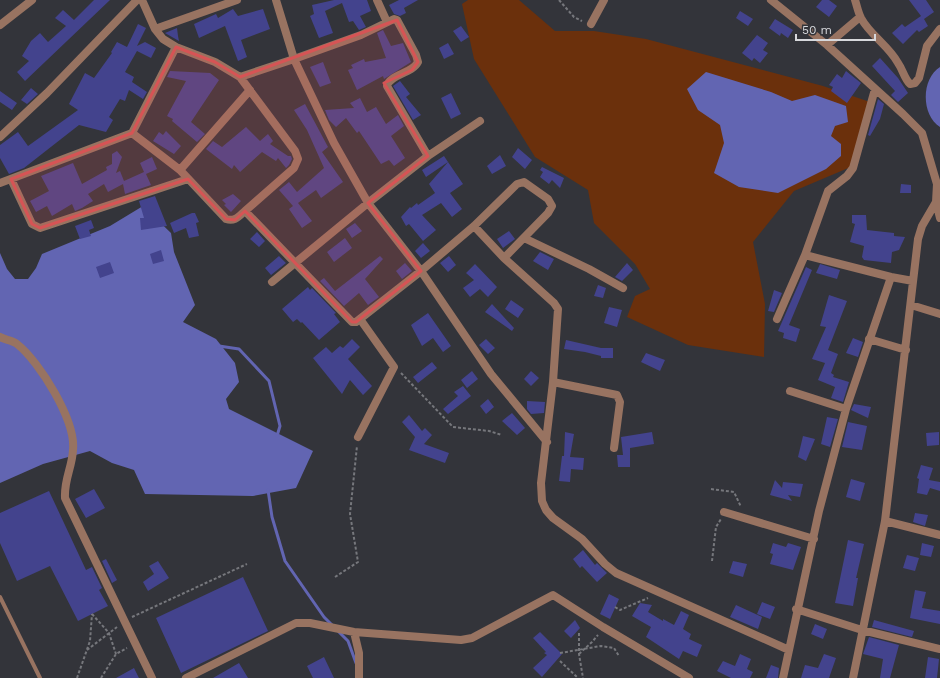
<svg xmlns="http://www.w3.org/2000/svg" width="940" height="678" font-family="'Work Sans',sans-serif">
<rect width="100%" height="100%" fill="#33343a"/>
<path fill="#6b300c" d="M468,0H519L555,31H594L646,39L823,86L870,102L853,166L794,191L753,242L765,304L764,357L688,345L627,317L635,296L650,289L635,264L594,223L588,190L535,157L474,59L462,4Z"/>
<path fill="#6265b2" d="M940,67V127C921,115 921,79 940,67Z
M706,72L771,92L792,101L815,95L846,106L848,122L835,126L831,136L841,144V156L826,169L778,193L739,187L714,173L724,143L720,125L698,110L687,89Z
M143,206L171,233L174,252L195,305L183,322L216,339L235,363L239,382L226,399L229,409L313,451L296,488L253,496L145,494L134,470L112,463L90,451L43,464L0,483V253L7,269L15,279H28L36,268L42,254L110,226Z"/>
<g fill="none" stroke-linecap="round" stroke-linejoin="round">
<path stroke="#6265b2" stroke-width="3" d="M219,346L239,349L269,381L280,426L277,436
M268,490L272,517L285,561L324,617L333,626
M339,632L348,641L356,663"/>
</g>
<path fill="#43438d" d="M94,0H110L25,81L17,72L29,61L22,56L31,41L40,33L48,42L66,26L55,18L63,10L74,20Z
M334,0H367L371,11L360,16L366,27L359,30L353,21L349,22L342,3L325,11L333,33L319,38L310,16L314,14L312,5Z
M399,0H418L404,8L406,13L400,16L394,14L389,5Z
M822,0H829L837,6L829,17L816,7Z
M909,0H926L934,12L924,19L928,26L919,32L917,30L903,44L892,33L902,24L905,27L921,16Z
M233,9L238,16L263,9L270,29L241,40L247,57L238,61L225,26L199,38L194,24L216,14L218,18Z
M740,11L753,19L748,26L736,18Z
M775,19L793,30L788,38L781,33L780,36L769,28Z
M138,24L146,28L137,46L145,42L156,48L151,58L137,51L125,72L134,77L132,82L147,92L143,99L129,90L125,101L120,99L109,117L113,120L106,132L79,125L24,168L9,174L0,158V145L18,132L28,146L78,110L69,104L85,73L94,78L112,53L111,52L117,42L127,47Z
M461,26L469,37L461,42L453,31Z
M177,28L178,36L179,41L165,33Z
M383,30L391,46L403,43L411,62L384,79L383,76L357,90L348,70L353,68L351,65L364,59L365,62L386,58L377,33Z
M757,35L768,43L763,50L768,53L760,63L754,58L752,61L742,53Z
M448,43L454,54L444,59L439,48Z
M880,58L898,78L908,93L898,102L891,95L895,91L872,66Z
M323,62L331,83L320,87L310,67Z
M170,71L210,73L219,80L191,122L205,134L197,142L172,121L173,119L167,116L186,81L167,77Z
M846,71L861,83L847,103L831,91L833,87L829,85L837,74L842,78Z
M400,81L410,94L406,97L421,115L413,120L393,86Z
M31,88L38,94L27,104L21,100Z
M0,91L17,103L12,110L0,102Z
M451,93L461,114L451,119L441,98Z
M360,98L367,112L376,107L386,124L398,115L404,126L391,136L405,158L394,166L389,160L381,164L359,131L357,133L346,118L336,127L329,120L325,110L354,108L350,103Z
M878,99L884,104L880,119L870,136L868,135Z
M305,104L328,147L322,152L343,182L321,198L316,190L298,203L312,221L302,228L289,209L293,206L279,190L289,182L297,192L324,168L307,130L294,110Z
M246,127L260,141L268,134L273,141L270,144L288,156H291L292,159L289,165L286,168L278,158L276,161L262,152L240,172L234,165L232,169L206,149L213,141L222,147Z
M166,131L181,146L174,154L153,141L159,132L163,135Z
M518,148L532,160L525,169L512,157Z
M117,151L122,157L116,173L120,171L124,181L144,172L140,163L152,157L157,169L146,174L151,185L125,194L123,184L108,192L104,184L88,194L93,201L82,208L75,211L72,204L52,216L47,206L36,212L30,201L49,191L41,176L73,163L82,184L107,170L106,167L112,164V154Z
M500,155L506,166L492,174L487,166Z
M444,156L448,162L426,177L422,170Z
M448,162L463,184L450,193L462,209L452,217L441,203L422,215L436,230L423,241L409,224L406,226L401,217L410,207L411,208L417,203L418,205L435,193L429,184Z
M542,167L564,178L560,188L552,180L549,184L540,177L543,172L540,170Z
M901,184L911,185V193H900Z
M233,194L241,201L231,212L224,205L226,204L222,200Z
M155,196L167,226L141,230L140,218H144L139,201Z
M192,213H195L199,222L196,223L199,236L189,238L186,228L174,233L170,223Z
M852,215H866L867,230L894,233V236L905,237L899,250L892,252L891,263L864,260L862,257L864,246L850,242L855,224L852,223Z
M91,220L94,228L89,230L91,236L80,239L75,226Z
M355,223L362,231L352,238L346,229Z
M509,231L515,239L503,248L497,239Z
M257,232L265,241L259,247L250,239Z
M345,238L352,248L334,262L327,252Z
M423,243L430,251L421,258L415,251Z
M161,250L164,261L153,264L150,254Z
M540,252L554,259L548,270L533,261Z
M279,256L286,263L271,275L265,268Z
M380,256L383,259L365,279L379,297L368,305L359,293L344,306L320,281L324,278L335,291Z
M449,256L456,265L448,272L440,263Z
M110,262L114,273L100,278L96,267Z
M405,263L412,271L402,279L396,271Z
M627,263L633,270L622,281L615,277Z
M475,264L497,287L488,297L480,289L470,297L463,288L474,280L466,273Z
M820,264L840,270L837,279L816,273Z
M806,267L812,270L789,325L800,329L796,342L783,338L784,333L778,331Z
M598,285L606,288L603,298L594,296Z
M308,287L310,290L312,288L336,313L334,314L340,322L319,340L302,322L301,323L297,319L293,322L282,309Z
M774,290L782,293L774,312L768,311Z
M829,295L847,301L828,350L838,354L831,373L834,375L833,377L849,382L843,402L831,398L835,387L818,380L825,363L812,359L826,327L820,326Z
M511,300L524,309L518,318L505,309Z
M492,304L514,328L512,331L485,312Z
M609,307L622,310L617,327L604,323Z
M428,313L451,346L443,352L433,338L422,346L411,325Z
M853,338L863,342L858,357L846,353Z
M352,339L360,347L348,359L372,386L363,395L350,380L342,394L313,358L326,347L332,353L340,346L343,348Z
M486,339L495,348L488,354L479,345Z
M566,340L601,348H613V358H601V356L585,352L564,349Z
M646,353L665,360L660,371L641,362Z
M432,362L437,368L418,383L413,377Z
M472,371L478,379L467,388L461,380Z
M531,371L539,378L531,386L524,379Z
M463,386L471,396L448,414L443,409L458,396L454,392Z
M488,399L494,407L486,414L480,406Z
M527,401L545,402L544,413L531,414L527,409Z
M854,404L871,407L868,418L851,410Z
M512,413L525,428L517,435L502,421Z
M409,415L422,431L425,428L432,435L424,444L449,453L445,463L409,450L415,437L402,422Z
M827,417L838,419L830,447L821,444Z
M848,422L867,426L862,450L842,447Z
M565,432L574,434L570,457L584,458L583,470L571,469L570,482L559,481L562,456H564Z
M652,432L654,444L630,448V467H618L617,455H623L621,437Z
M939,432V445L927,446L926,433Z
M803,436L815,439L806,461L798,457Z
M921,465L933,468L929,480L940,482V491L930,488L927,495L917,493L919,479L917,478Z
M851,479L865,483L860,501L846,497Z
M775,480L782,488L783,482L803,484L800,497L788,495L792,501L770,495Z
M94,489L105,508L86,518L75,499Z
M49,491L86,570L92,567L102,588L99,590L108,606L78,621L50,566L17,581L0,543V513Z
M915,513L928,515L925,526L913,522Z
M848,540L864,544L856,578H858L853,606L835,603Z
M773,543L786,547L788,543L801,547L793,570L770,564L773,554L770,553Z
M922,543L934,546L931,557L920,555Z
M583,550L595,565L597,563L607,573L597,582L582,566L580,568L573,559Z
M907,555L919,558L915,571L903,568Z
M106,559L117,580L112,583L102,561Z
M158,561L169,578L148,591L143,582L154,574L149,566Z
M733,561L747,564L743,577L729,573Z
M243,577L268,631L181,673L156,618Z
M915,590L926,592L922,608L940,611V624L910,618Z
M609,594L619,599L610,619L600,614Z
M762,602L775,607L770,619L757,614Z
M640,603L652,605L648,612L663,621V619L674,625L681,611L689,615L683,629L691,634L689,639L702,645L697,657L683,651L679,659L646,637L651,627L632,616Z
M736,605L762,617L758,629L730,617Z
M575,620L580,628L571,638L564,631Z
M874,620L914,631L912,637L872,627Z
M815,624L827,629L823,639L811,634Z
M540,632L562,654L542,677L533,668L547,655L544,653L546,652L533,638Z
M869,637L899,645L890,678H880L883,659L863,654Z
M740,654L751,659L747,669L753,672L750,678H731L717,671L723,661L735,666Z
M824,654L836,658L829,678H801L805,665L818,668Z
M324,657L334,678H313L307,666Z
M928,657L939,659L937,678H925Z
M239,663L248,678H213Z
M771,665L779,668L778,678H766Z
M134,668L139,678H116Z"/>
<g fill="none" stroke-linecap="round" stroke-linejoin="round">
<path stroke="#76777c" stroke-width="2" stroke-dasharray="3 2" stroke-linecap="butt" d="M559,0L574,17L582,21
M401,373L453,427L489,431L502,435
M711,489L734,492L741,507
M712,561L716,527L721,519
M335,577L358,562L350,514L357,446
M615,607L620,610L648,598
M92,614L109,633L116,654
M132,617L247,564
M579,633V654L583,678
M87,650L117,627
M560,653L601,646L614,648L619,656
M579,654L592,642L598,635
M560,661L578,678
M77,678L90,641L92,614
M101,678L116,654L127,648"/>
<path stroke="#987361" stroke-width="4" d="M0,597L40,678"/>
<path stroke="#987361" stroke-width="8" d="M142,0L155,29L163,39L176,47L215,62L240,77L295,151L298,159L294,168L245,211
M377,0L387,22
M771,0L827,45L903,114L922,133L937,184L936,202L940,218
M855,0C857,6 858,12 861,18C870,35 889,46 898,63C903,70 904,78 910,84L915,83L919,78L927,46L940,29
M591,24L604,0
M0,25L32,0
M155,29L237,0
M827,45L860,17
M176,47L132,133L180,170L226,219C235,222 239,216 245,211L352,322H356L421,271L474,226L517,184L524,182L548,199L552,206L548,213L504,258
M240,77L294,59L334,143L368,203L421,271L491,374L547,442
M0,137L47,93L137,0
M428,156L480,121
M180,170L250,90
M11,179L32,224L40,228L188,179
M0,183L132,133
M474,226L504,258L554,303L558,309L553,382L541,483L542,501L546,510L553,518L582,539L605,564L616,573L789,650
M524,238L589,269L623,288
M805,255L891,277L913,281
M272,282L368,203L428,156L387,86C390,74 412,74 418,62L416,55L397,20L394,19L361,35L294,59L276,0
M911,305L940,314
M777,319L805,255L828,191L847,176L853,168L875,89
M0,337C5,340 12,340 17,344C40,362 76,421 73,450C72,468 64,479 65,498L152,678
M869,339L906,350
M553,382L617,395L620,402L614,448
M790,391L846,409
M358,437L394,367L360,319
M724,512L814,539
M885,521L940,535
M796,609L862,630L940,649
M354,632L359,653V678
M186,678L296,623H310L354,632L461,640L472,638L553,595L603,627L689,678
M783,678L819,511L846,409L891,277
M853,678L885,521L918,239L922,226L936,202"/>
</g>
<path fill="#d65455" fill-opacity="0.2" stroke="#d65455" stroke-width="3" stroke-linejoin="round" d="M397,20L418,62L412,70L384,83L428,156L368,203L421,271L356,322H352L245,211L235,220L226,219L188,179L40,228L32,224L11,179L132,133L176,47L215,62L240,77Z"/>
<path d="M796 34v6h79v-6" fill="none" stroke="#d7d8dc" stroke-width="2"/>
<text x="802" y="34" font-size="12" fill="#d7d8dc" stroke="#33343a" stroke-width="3" paint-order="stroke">50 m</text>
</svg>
